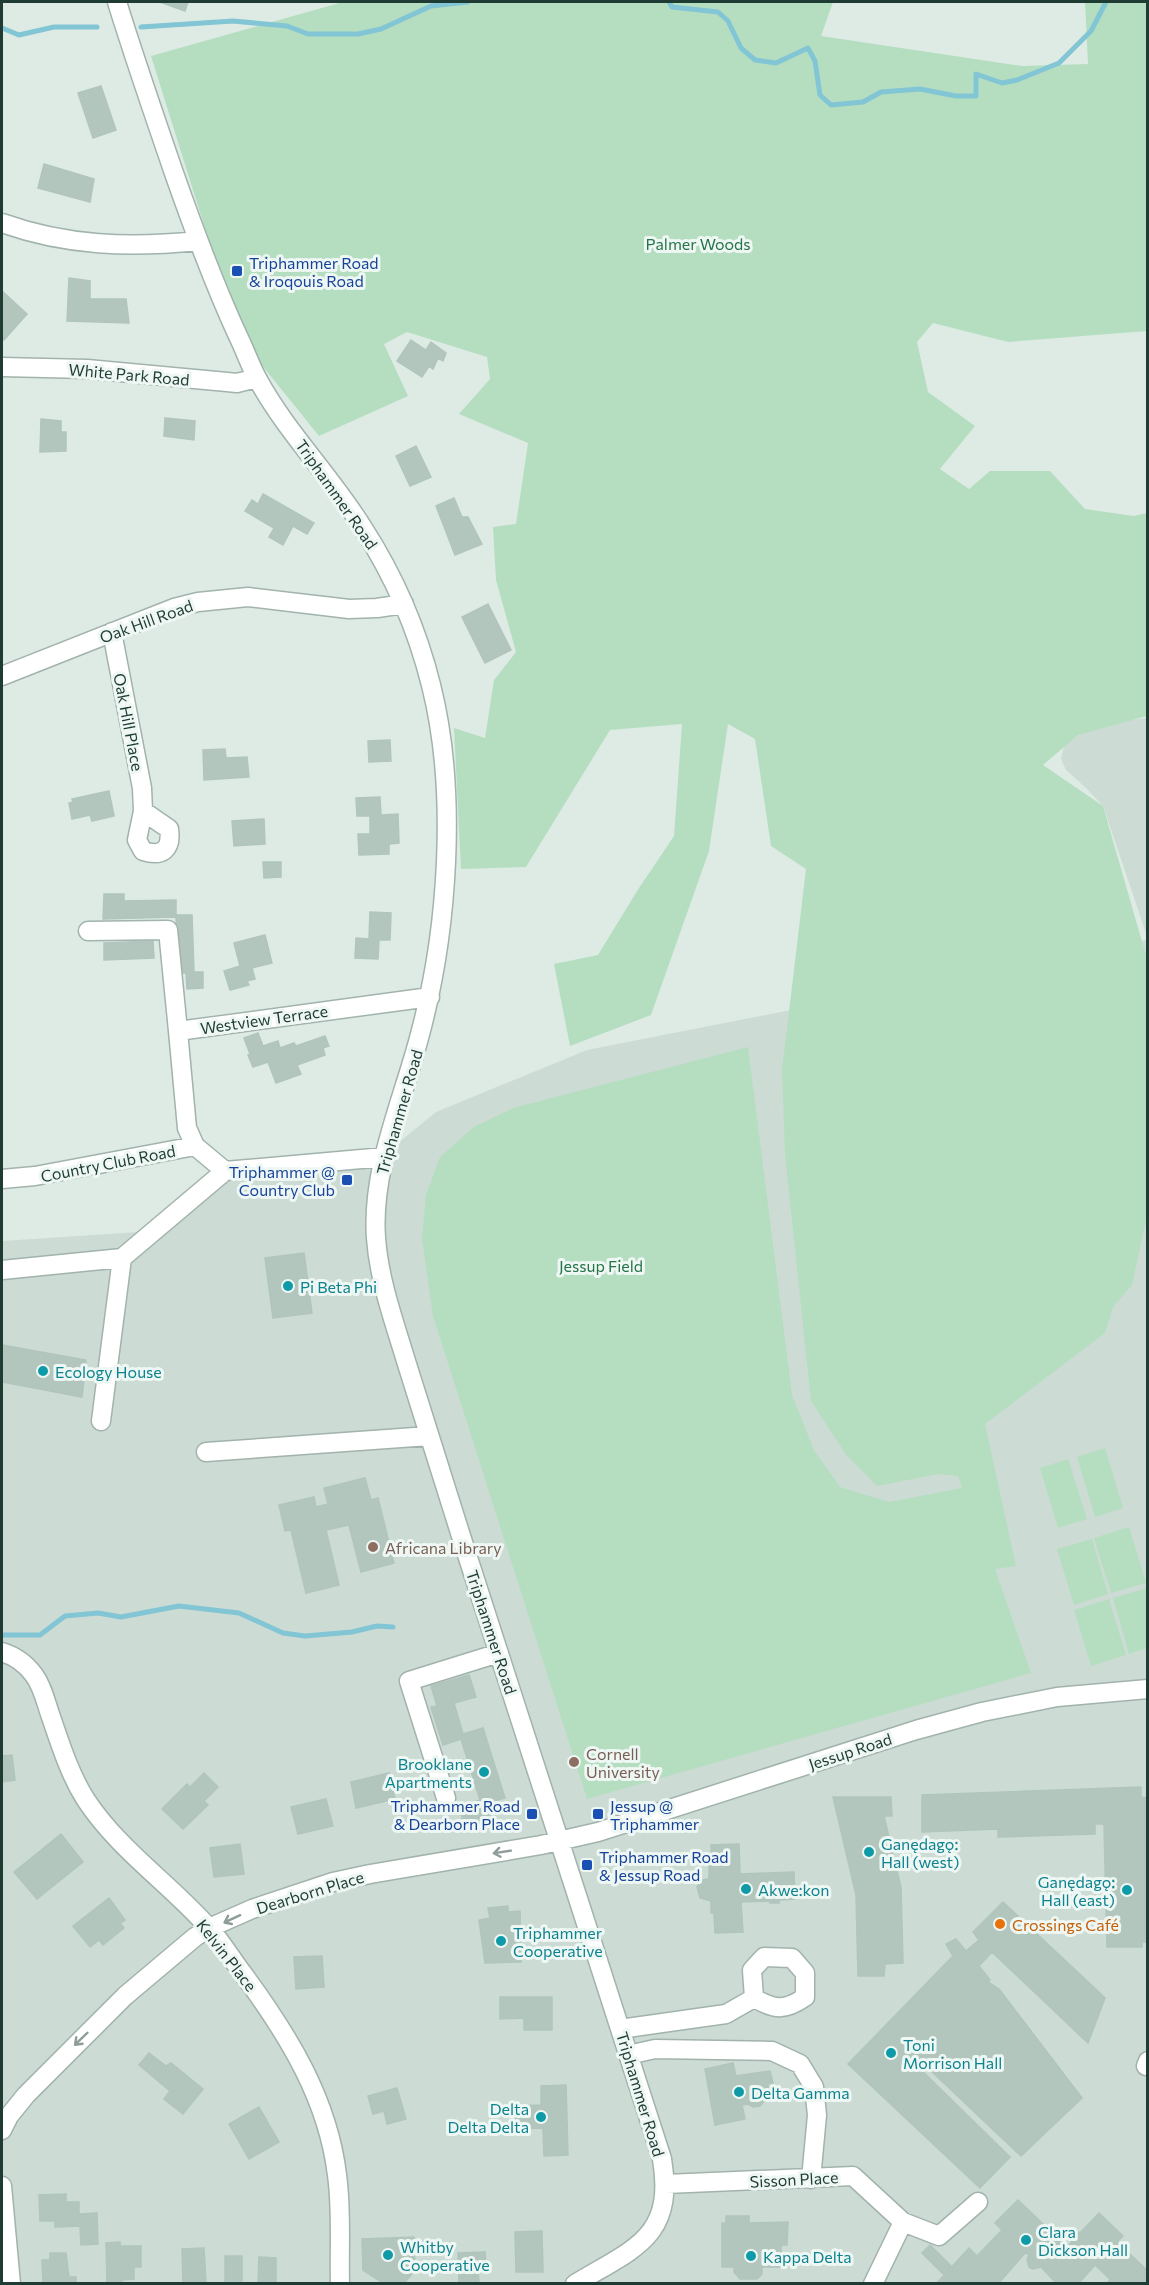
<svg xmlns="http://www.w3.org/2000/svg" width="1149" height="2285" font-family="Commissioner,sans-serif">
<rect width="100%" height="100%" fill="#deebe5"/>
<path fill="#ccdbd4" d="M1147,718V936L1103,806L1086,788L1066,770L1061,759L1064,746L1078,735L1105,723Z
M1147,940V2283L2,2284V1241L154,1231L227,1171L387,1152L436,1112L587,1050Z"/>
<path fill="#b5dec1" d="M343,2H833L821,36L1022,66L1088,64L1085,2H1147V331L1008,342L933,323L917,342L928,392L975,426L940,469L969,489L990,471H1050L1085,509L1134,516L1147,513V716L1078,735L1043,765L1103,806L1147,959L1148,1211L1132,1285L1113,1307L1105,1333L985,1424L1016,1566L995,1569L1031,1673L587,1799L433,1316L422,1238L426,1195L440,1157L474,1127L513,1108L748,1047L792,1395L814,1450L840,1487L889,1502L962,1488L958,1476L938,1474L877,1486L847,1456L811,1401L785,1154L782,1070L806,869L771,846L755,739L728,724L709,851L651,1015L570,1046L554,964L598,955L637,891L674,836L682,724L610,730L526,867L461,869L454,728L485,738L494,680L516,652L496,580L493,527L516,524L528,443L459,414L490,379L487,357L407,332L384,344L408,396L319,436L239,337L151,56Z
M1105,1448L1123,1508L1095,1517L1077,1457Z
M1068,1459L1087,1519L1058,1528L1040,1468Z
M1129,1527L1146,1583L1111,1593L1094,1538Z
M1092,1539L1108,1594L1074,1605L1057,1549Z
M1148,1588L1147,1648L1129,1654L1113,1598Z
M1109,1599L1126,1655L1091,1666L1074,1610Z"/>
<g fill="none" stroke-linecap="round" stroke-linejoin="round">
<path stroke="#82c5d4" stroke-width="5" d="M669,2L672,7L718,12L728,21L741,48L755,60L776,63L808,48L815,61L820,95L831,105L863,102L881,92L920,89L956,96H976V74L1002,83L1017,80L1059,63L1091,31L1106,2
M141,27L233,21L287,26L308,34H358L381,29L431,6L468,2
M2,28L19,35L54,27H97
M2,1635H40L65,1616L98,1613L121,1617L179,1606L239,1613L283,1633L305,1636L352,1632L377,1626L393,1627"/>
</g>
<path fill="#b3c6be" stroke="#b0c5bd" stroke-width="1.5" d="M160,2H188L185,11Z
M101,86L116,130L93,138L78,93Z
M44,164L94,179L90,202L38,188Z
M69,278L90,281V299H126L129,323L67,321Z
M2,291L27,314L4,340L2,338Z
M411,340L426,350L431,342L446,353L443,361L438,358L433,369L429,366L422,377L397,361Z
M165,418L195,421L194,440L164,436Z
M41,419L61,421V432H66V451L40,452Z
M416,446L431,477L410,486L396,456Z
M263,494L314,523L307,534L293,526L283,545L269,537L274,528L245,511L252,500L258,504Z
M454,498L462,517H468L482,544L455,555L436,506Z
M488,604L511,650L485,663L462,617Z
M390,740L391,761L369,762L368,741Z
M225,749L226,758L247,757L249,777L204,780L203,750Z
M109,791L114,816L92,821L90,815L72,819L69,803L73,802L72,799Z
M380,797L381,815L398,814L399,843L389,844V854L359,855L358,834H370V816H357L356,798Z
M264,819L265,844L234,846L232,821Z
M263,862H281V877L264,878Z
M104,894H124V901L176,900V917L103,919Z
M370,912L391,913L390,940H379L378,959L355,958L356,938L369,939Z
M176,915H192L194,972H203V988L187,989L186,973H178Z
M265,935L272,963L252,968L255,979L247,981L249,985L230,990L224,971L240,966L234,943Z
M153,941L154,958L104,960V943Z
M258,1033L263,1046L278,1041L280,1048L294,1043L296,1046L325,1036L329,1046L323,1048L325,1055L297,1065L301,1074L276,1083L268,1062L253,1067L248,1055L250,1054L244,1038Z
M304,1253L312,1313L273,1318L265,1258Z
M2,1345L86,1360L82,1397L2,1382Z
M365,1478L371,1500L378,1498L394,1563L361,1572L349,1525L326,1530L339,1585L306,1593L291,1530L285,1531L279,1505L314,1497L316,1507L328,1504L324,1488Z
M469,1675L476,1697L454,1703L463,1734L483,1728L505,1798L491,1802L497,1821L466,1830L459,1807L480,1800L461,1739L443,1745L431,1707L437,1706L431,1686Z
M12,1755L15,1780L2,1782V1756Z
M204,1773L218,1787L204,1801L208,1805L183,1829L162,1809L187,1784L190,1787Z
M389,1773L395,1799L356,1808L351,1782Z
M1141,1787V1797L1148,1798V1942H1142V1947H1107L1104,1824H1095V1834L998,1837V1829L922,1832V1795Z
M833,1797H891L892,1816H884L901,1887L903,1963L885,1964L884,1976H858L856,1895Z
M326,1799L333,1826L298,1834L291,1807Z
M61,1834L83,1862L37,1899L14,1872Z
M240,1844L244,1874L214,1877L210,1848Z
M739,1844L740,1874L794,1872L795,1899L779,1900V1903H770V1901L741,1902L743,1932L715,1933L714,1913H711V1901L700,1898L697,1887L703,1880L709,1879V1866H712L711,1845Z
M109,1898L125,1920L120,1923L124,1928L103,1945L99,1940L90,1947L73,1926Z
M1003,1902L1105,1998L1088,2043L992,1952L979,1966L990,1980L914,2063L1010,2157L980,2188L848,2064L953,1956L946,1944L956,1939L966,1951L979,1940L973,1932Z
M508,1906V1912L520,1911L521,1962L485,1963L479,1920L490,1918L488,1908Z
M322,1956L324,1987L296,1989L294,1957Z
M958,1963L999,1989L1082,2098L1021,2156L891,2033Z
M500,1997H552V2030H524V2018L500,2019Z
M149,2053L166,2066L171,2063L203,2089L183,2114L164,2099L170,2091L139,2065Z
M733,2063L736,2076L770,2071L773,2083L768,2084L770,2099L764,2101L760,2106L753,2107L748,2104L742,2105L745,2119L715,2125L705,2069Z
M566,2085L568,2155L544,2156L543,2128L516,2129L515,2106L541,2105V2086Z
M397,2088L406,2119L387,2124L384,2111L373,2114L368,2096Z
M259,2107L279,2142L249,2159L229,2124Z
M66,2194V2202H79V2214L97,2213L98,2244L81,2245L80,2226L55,2227V2221H40L39,2195Z
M1018,2200L1067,2247L1075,2238L1076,2233L1081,2232L1099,2213L1123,2236L1117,2242L1148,2271V2284H1107L1110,2279L1095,2265L1078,2284H1057L1041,2267L1033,2269L1029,2267L1027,2259L1029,2255L1026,2252L998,2284H936L969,2248L977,2256L1002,2230L995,2223Z
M726,2216H749V2223L788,2222L787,2245H781V2267H762V2274L757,2279H740L734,2272V2267H722V2223H726Z
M542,2231L543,2272H516L515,2232Z
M414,2237L415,2270L406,2281L383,2283L363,2270L362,2239Z
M120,2242V2246H141V2267H134V2279L122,2280V2284H107L106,2243Z
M930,2245L952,2267L944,2275L922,2253Z
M204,2248L206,2284H183L182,2249Z
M485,2252L486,2267H478L479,2283L459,2284L458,2253Z
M50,2253H66L69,2277H76V2284H43L42,2260H50Z
M225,2256H242V2281H225Z
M259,2257L276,2258V2282H258Z"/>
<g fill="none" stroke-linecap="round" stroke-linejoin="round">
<defs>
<path id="minor" d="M117,2C135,60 155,118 175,176C194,230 214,284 238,336C245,350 250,365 257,378C286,432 331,476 363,528C394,576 417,629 431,685C458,792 448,932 419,1038C402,1102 371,1171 376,1238C379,1280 394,1321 406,1361C424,1419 443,1478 461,1536C528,1744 595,1952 662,2159C675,2238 634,2248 575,2284
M2,223C66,246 130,248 198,241
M2,367L87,369L227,382L237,383L257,378
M112,632L142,788L143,811
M2,676L174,608L198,602L248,597L349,609L377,608L404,604
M143,811L169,829C172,850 162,857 143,851L137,840Z
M88,931L168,930L178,1031
M195,1146L187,1128L178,1031L430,997
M2,1179L35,1176L195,1146L225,1171L384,1157
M2,1270L122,1258L225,1171
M101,1421L122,1258
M206,1452L429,1436
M2,1652C15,1656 26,1664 34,1675C43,1687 46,1703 51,1717C61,1746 70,1775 86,1800C119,1850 170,1884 209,1928C222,1942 232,1960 244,1975C288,2035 328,2099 337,2175C342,2210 339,2248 340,2284
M446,1798L409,1681L499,1653
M764,1957L792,1958L805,1973V1997C785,2011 775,2010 754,1998L752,1970Z
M620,2029L726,2014L754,1998
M628,2055L655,2049L772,2051L800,2064L814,2087L817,2115L811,2179
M1148,2061L1146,2066H1148
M2,2130L9,2116L26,2095L125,1996L195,1937L209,1928L252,1909L333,1882L370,1874L541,1845L598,1832L916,1730L982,1712L1057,1697L1148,1689
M666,2184L853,2176L903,2222L939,2236L978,2202
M2,2186L11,2284
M873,2284L903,2222"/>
</defs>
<use href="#minor" stroke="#a1b3ac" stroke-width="21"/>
<use href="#minor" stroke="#fff" stroke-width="18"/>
</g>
<defs><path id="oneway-shaft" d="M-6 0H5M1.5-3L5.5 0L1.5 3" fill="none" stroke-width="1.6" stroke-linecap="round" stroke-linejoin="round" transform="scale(1.5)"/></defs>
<g stroke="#8e9d9a">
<use href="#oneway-shaft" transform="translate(502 1852) rotate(171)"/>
<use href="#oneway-shaft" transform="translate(232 1919) rotate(155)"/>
<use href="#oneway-shaft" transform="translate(81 2039) rotate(136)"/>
</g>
<g fill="#1a4fb4" stroke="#eef7f3" stroke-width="2">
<rect x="231" y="265" width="12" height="12" rx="3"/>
<rect x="341" y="1174" width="12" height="12" rx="3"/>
<rect x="526" y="1808" width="12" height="12" rx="3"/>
<rect x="592" y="1808" width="12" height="12" rx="3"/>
<rect x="581" y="1859" width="12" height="12" rx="3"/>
</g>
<g fill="#0f9aa8" stroke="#eef7f3" stroke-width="2">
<circle cx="288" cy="1286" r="6"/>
<circle cx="43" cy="1371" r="6"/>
<circle cx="484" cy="1772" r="6"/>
<circle cx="869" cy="1852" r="6"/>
<circle cx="746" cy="1889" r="6"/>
<circle cx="1127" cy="1890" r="6"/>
<circle cx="501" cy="1941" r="6"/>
<circle cx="891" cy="2053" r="6"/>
<circle cx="739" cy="2092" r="6"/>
<circle cx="541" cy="2117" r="6"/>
<circle cx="1026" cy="2240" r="6"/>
<circle cx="388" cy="2255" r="6"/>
<circle cx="751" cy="2256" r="6"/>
</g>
<g fill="#8d6e63" stroke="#eef7f3" stroke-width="2">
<circle cx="373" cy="1547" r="6"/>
<circle cx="574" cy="1762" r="6"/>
</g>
<circle fill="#e8710a" stroke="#eef7f3" stroke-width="2" cx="1000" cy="1924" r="6"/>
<g text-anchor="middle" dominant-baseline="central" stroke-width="6" stroke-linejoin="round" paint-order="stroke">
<g font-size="16" fill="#267447" stroke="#eef7f3">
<text x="698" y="243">Palmer Woods</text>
<text x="601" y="1265">Jessup Field</text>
</g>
<g font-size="16" fill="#164399" stroke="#eef7f3" text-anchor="start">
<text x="249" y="262">Triphammer Road<tspan x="249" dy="18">&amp; Iroqouis Road</tspan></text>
<text x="335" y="1171" text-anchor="end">Triphammer @<tspan x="335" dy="18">Country Club</tspan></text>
<text x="520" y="1805" text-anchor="end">Triphammer Road<tspan x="520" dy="18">&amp; Dearborn Place</tspan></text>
<text x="610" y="1805">Jessup @<tspan x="610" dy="18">Triphammer</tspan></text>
<text x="599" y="1856">Triphammer Road<tspan x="599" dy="18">&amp; Jessup Road</tspan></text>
</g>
<g font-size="16" fill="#1e3b34" stroke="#eef7f3">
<text transform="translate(129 374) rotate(5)">White Park Road</text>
<text transform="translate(337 494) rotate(55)">Triphammer Road</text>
<text transform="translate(146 621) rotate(-20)">Oak Hill Road</text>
<text transform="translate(129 722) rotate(79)">Oak Hill Place</text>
<text transform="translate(264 1019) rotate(-8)">Westview Terrace</text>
<text transform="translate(399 1112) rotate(-74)">Triphammer Road</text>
<text transform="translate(108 1163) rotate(-11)">Country Club Road</text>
<text transform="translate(492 1632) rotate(72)">Triphammer Road</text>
<text transform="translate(850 1751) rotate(-18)">Jessup Road</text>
<text transform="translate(310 1892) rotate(-17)">Dearborn Place</text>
<text transform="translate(227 1955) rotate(52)">Kelvin Place</text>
<text transform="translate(641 2094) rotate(73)">Triphammer Road</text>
<text transform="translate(794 2179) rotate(-3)">Sisson Place</text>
</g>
<g font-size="16" fill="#0d838f" stroke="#eef7f3" text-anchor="start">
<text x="300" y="1286">Pi Beta Phi</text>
<text x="55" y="1371">Ecology House</text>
<text x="472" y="1763" text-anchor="end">Brooklane<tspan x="472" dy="18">Apartments</tspan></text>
<text x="881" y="1843">Ganędagǫ:<tspan x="881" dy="18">Hall (west)</tspan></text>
<text x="1115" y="1881" text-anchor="end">Ganędagǫ:<tspan x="1115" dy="18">Hall (east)</tspan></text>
<text x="758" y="1889">Akwe:kon</text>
<text x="513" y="1932">Triphammer<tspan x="513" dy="18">Cooperative</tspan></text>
<text x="903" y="2044">Toni<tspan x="903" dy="18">Morrison Hall</tspan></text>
<text x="751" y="2092">Delta Gamma</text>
<text x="529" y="2108" text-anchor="end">Delta<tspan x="529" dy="18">Delta Delta</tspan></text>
<text x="1038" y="2231">Clara<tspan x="1038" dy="18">Dickson Hall</tspan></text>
<text x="400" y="2246">Whitby<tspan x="400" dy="18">Cooperative</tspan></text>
<text x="763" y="2256">Kappa Delta</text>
</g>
<g font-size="16" fill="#785e54" stroke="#eef7f3" text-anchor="start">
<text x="385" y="1547">Africana Library</text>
<text x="586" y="1753">Cornell<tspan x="586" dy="18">University</tspan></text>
</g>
<g font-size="16" fill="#c56008" stroke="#eef7f3" text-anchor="start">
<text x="1012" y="1924">Crossings Café</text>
</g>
</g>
<rect width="1149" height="2285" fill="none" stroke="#1e3b34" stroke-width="6"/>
</svg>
